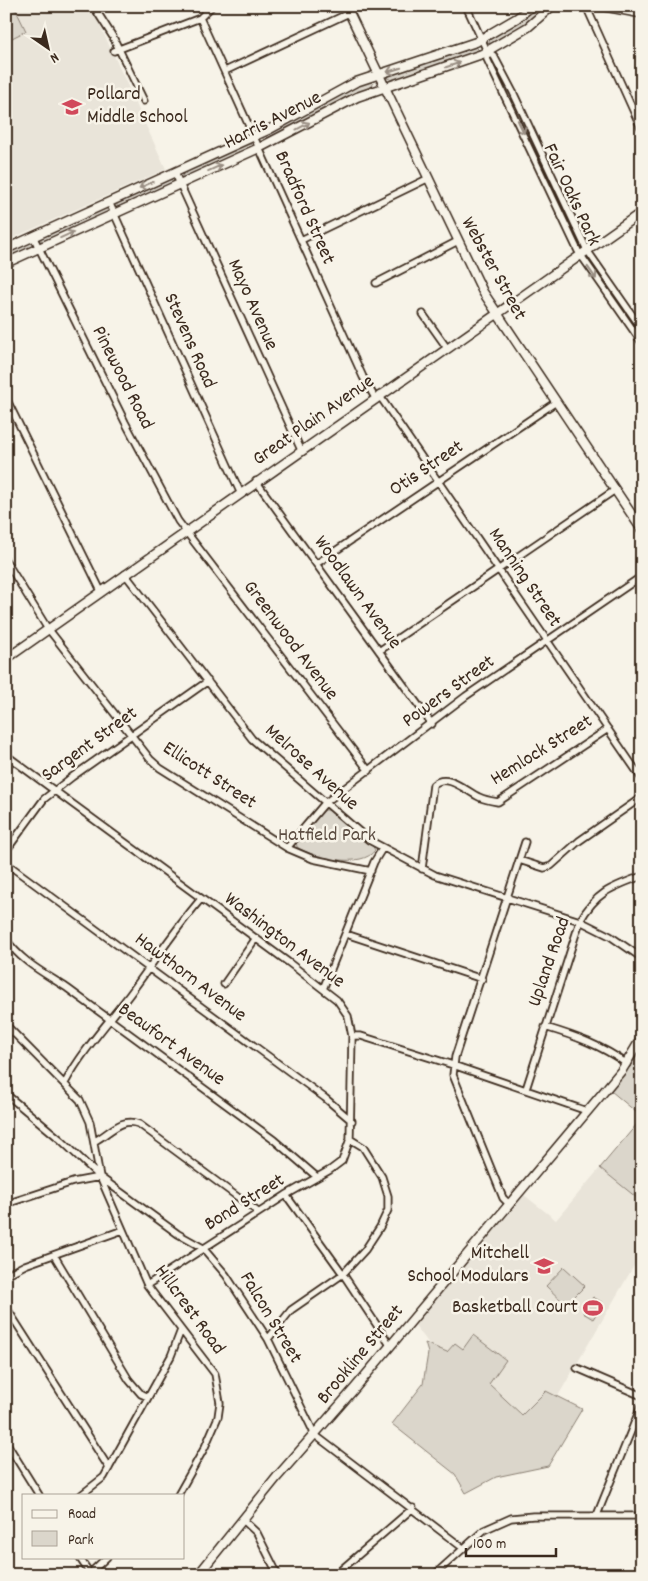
<svg xmlns="http://www.w3.org/2000/svg" width="648" height="1581" font-family="Dekko,sans-serif">
<rect width="100%" height="100%" fill="#f7f3e8"/>
<filter id="ink" filterUnits="userSpaceOnUse"><feTurbulence type="fractalNoise" baseFrequency=".02" numOctaves="2"/><feDisplacementMap in="SourceGraphic" scale="10" xChannelSelector="R" yChannelSelector="G"/><feConvolveMatrix kernelMatrix="1 2 1 2 8 2 1 2 1" color-interpolation-filters="sRGB"/></filter>
<g filter="url(#ink)">
<path fill="#e9e4d9" d="M6,6H91L166,169L6,241Z
M600,1168L642,1202V1252L526,1451L455,1474L392,1424L441,1360L415,1325L524,1195L556,1220Z"/>
<path fill="#dbd6cb" stroke="#8b8074" d="M6,6H14L26,31L6,41Z
M540,6L544,9L534,19L493,45L489,44L490,38Z
M475,46L479,50L476,53L393,80L387,78L389,74Z
M491,55L511,93L510,94L508,93L488,56Z
M371,80L373,84L371,88L265,141L263,139V136L353,87Z
M515,101L547,171L546,173L544,172L512,103Z
M246,143L251,144V148L187,178L183,177L182,173Z
M170,178L174,181L173,184L117,207V202Z
M550,179L582,247L581,249H579L548,181Z
M102,208L108,209V213L44,242L41,241V237Z
M27,242L33,243L31,249L6,260V252Z
M589,259L642,333V340L586,260Z
M324,810H329L372,845L375,850C363,869 313,858 297,847L296,841L317,815Z
M642,1050V1117L611,1091Z
M642,1118V1202L600,1168Z
M564,1267L585,1286L566,1305L546,1286Z
M593,1297L603,1303L593,1319L583,1313Z
M473,1335L506,1360L489,1384L522,1415L546,1391L582,1409L548,1466L496,1477L466,1493L455,1474L392,1424L423,1384L428,1353L425,1343L447,1352L455,1343L463,1349Z"/>
<g fill="none" stroke-linecap="round" stroke-linejoin="round">
<defs>
<path id="street" d="M466,6L487,51V59L578,251L642,343
M586,6L642,130
M94,7L113,37L144,101
M200,18L363,377L375,398
M114,51L200,18L212,6
M487,51L494,56L513,92L587,250L642,329
M225,71L349,13
M175,173L301,450
M109,202L240,492
M33,236L125,422L178,521L369,771
M301,240L427,179
M376,283L458,241
M423,314L447,348
M379,395L642,779
M6,398L101,591
M256,481L432,724
M6,561L46,626L150,759L160,768L287,848L313,859L371,871
M316,564L556,402
M125,574L252,739L369,840L435,875L580,921L610,936L642,958
M379,651L615,490
M6,755L288,962L337,1000L348,1016L352,1036L350,1139L363,1147L382,1177L388,1196V1210L380,1227L365,1250L343,1274L291,1310L268,1339
M287,848L325,803L466,696L642,576
M6,851L44,799L72,777L208,681
M519,860L544,868L551,866L579,841L642,797
M6,863L325,1098L352,1121
M422,869L433,785C447,772 466,791 479,797C485,800 492,801 498,802L608,729
M346,934L482,979
M6,939C20,961 46,974 67,988L274,1140L317,1177
M224,984L256,938
M323,989L374,862L382,849
M6,1025L80,1100L90,1122L100,1177
M545,1027C575,1036 601,1045 627,1064
M352,1036H361L453,1065L587,1111
M65,1083C82,1051 108,1023 130,994C154,962 175,929 201,899
M526,1089L580,921C596,892 612,887 642,876
M6,1094L61,1140L100,1177L147,1285L215,1374L220,1403L218,1417L205,1447L178,1495
M95,1141C110,1133 121,1117 139,1124L258,1212
M100,1177L178,1234L203,1248L226,1275L268,1339L315,1435L463,1548
M286,1195L343,1274L390,1345
M6,1204L73,1182L100,1177
M509,1204L503,1198L453,1075L455,1057L525,842
M54,1255L129,1380L141,1394L148,1397
M6,1275L25,1265L123,1230
M147,1285L286,1195L330,1170L342,1161L350,1139
M6,1307L109,1468
M577,1368L642,1396
M6,1442L39,1495
M81,1495L104,1477L171,1356L181,1330
M597,1515L642,1404
M243,1520L257,1533L278,1575
M79,1557L91,1575
M88,1575L107,1557
M335,1575L413,1508
M434,1575L484,1530L511,1518L533,1516H642"/>
<path id="secondary" d="M346,6L483,292L642,530
M6,249L270,129L356,82L476,42L517,18L532,6
M6,263L259,148L357,97L482,54L528,27L552,6
M6,659L642,212
M198,1575L277,1477L355,1388L622,1070L642,1037"/>
<path id="primary" d="M605,6L642,13"/>
</defs>
<use href="#street" stroke="#3b2a1e" stroke-width="9"/>
<use href="#secondary" stroke="#3b2a1e" stroke-width="11"/>
<use href="#primary" stroke="#3b2a1e" stroke-width="12"/>
<use href="#street" stroke="#f7f3e8" stroke-width="5.5"/>
<use href="#secondary" stroke="#f7f3e8" stroke-width="8"/>
<use href="#primary" stroke="#f7f3e8" stroke-width="9"/>
</g>
<defs><path id="oneway-shaft" d="M-6 0H5M1.5-3L5.5 0L1.5 3" fill="none" stroke-width="1.6" stroke-linecap="round" stroke-linejoin="round" transform="scale(1.25)"/></defs>
<g stroke="#998e83">
<use href="#oneway-shaft" transform="translate(453 65) rotate(-18)"/>
<use href="#oneway-shaft" transform="translate(394 70) rotate(163)"/>
<use href="#oneway-shaft" transform="translate(303 126) rotate(-28)"/>
<use href="#oneway-shaft" transform="translate(521 127) rotate(65)"/>
<use href="#oneway-shaft" transform="translate(215 168) rotate(-24)"/>
<use href="#oneway-shaft" transform="translate(146 185) rotate(156)"/>
<use href="#oneway-shaft" transform="translate(67 235) rotate(-24)"/>
<use href="#oneway-shaft" transform="translate(592 273) rotate(55)"/>
</g>
</g>
<defs>
<symbol id="school-bare" viewBox="-9 -9 18 18"><path d="M0-5L7-2L0 1L-7-2ZM-4 1L0 2.5L4 1V4Q0 6-4 4Z" fill="#d1495b" stroke="#f7f3e8" stroke-width="2.5" paint-order="stroke"/></symbol>
<symbol id="stadium-bare" viewBox="-9 -9 18 18"><path d="M0-5a6.5 5 0 1 0 0 10a6.5 5 0 1 0 0-10ZM-3.5-1.8h7v3.6h-7Z" fill="#d1495b" stroke="#f7f3e8" stroke-width="2.5" paint-order="stroke"/></symbol>
</defs>
<g fill-rule="evenodd">
<use href="#school-bare" x="58" y="93" width="28" height="28"/>
<use href="#school-bare" x="530" y="1252" width="28" height="28"/>
<use href="#stadium-bare" x="579" y="1294" width="28" height="28"/>
</g>
<g text-anchor="middle" dominant-baseline="central" stroke-width="5" stroke-linejoin="round" paint-order="stroke">
<g font-size="20" fill="#3b2a1e" stroke="#f7f3e8" text-anchor="end">
<text x="87" y="95" text-anchor="start">Pollard<tspan x="87" dy="23">Middle School</tspan></text>
<text x="529" y="1254">Mitchell<tspan x="529" dy="23">School Modulars</tspan></text>
<text x="578" y="1308">Basketball Court</text>
</g>
<g font-size="20" fill="#3b2a1e" stroke="#f7f3e8">
<text transform="translate(273 121) rotate(-27)">Harris Avenue</text>
<text transform="translate(571 195) rotate(65)">Fair Oaks Park</text>
<text transform="translate(304 208) rotate(66)">Bradford Street</text>
<text transform="translate(493 269) rotate(61)">Webster Street</text>
<text transform="translate(252 305) rotate(66)">Mayo Avenue</text>
<text transform="translate(189 341) rotate(66)">Stevens Road</text>
<text transform="translate(122 378) rotate(63)">Pinewood Road</text>
<text transform="translate(314 421) rotate(-35)">Great Plain Avenue</text>
<text transform="translate(427 469) rotate(-34)">Otis Street</text>
<text transform="translate(524 578) rotate(56)">Manning Street</text>
<text transform="translate(357 593) rotate(54)">Woodlawn Avenue</text>
<text transform="translate(290 641) rotate(53)">Greenwood Avenue</text>
<text transform="translate(449 692) rotate(-36)">Powers Street</text>
<text transform="translate(90 745) rotate(-36)">Sargent Street</text>
<text transform="translate(542 751) rotate(-32)">Hemlock Street</text>
<text transform="translate(311 768) rotate(42)">Melrose Avenue</text>
<text transform="translate(209 776) rotate(33)">Ellicott Street</text>
<text transform="translate(284 941) rotate(37)">Washington Avenue</text>
<text transform="translate(550 962) rotate(-71)">Upland Road</text>
<text transform="translate(190 978) rotate(37)">Hawthorn Avenue</text>
<text transform="translate(171 1045) rotate(36)">Beaufort Avenue</text>
<text transform="translate(245 1203) rotate(-32)">Bond Street</text>
<text transform="translate(189 1310) rotate(54)">Hillcrest Road</text>
<text transform="translate(270 1318) rotate(59)">Falcon Street</text>
<text transform="translate(361 1355) rotate(-50)">Brookline Street</text>
</g>
<g font-size="20" fill="#5b4c41" stroke="#f7f3e8">
<text x="327" y="836">Hatfield Park</text>
</g>
</g>
<rect width="648" height="1581" fill="none" stroke="#f7f3e8" stroke-width="25"/>
<rect x="12" y="12" width="623" height="1556" fill="none" stroke="#3b2a1e" stroke-width="2" filter="url(#ink)"/>
<rect x="22" y="1494" width="162" height="65" fill="#f7f3e8" stroke="#aca397"/>
<rect x="32" y="1510" width="25" height="8" fill="#f7f3e8" stroke="#aca397"/>
<text x="68" y="1518" font-size="15" fill="#3b2a1e">Road</text>
<rect x="32" y="1531" width="25" height="15" fill="#dbd6cb" stroke="#aca397"/>
<text x="68" y="1544" font-size="15" fill="#3b2a1e">Park</text>
<g transform="translate(48 48) rotate(146)" stroke="#f7f3e8" stroke-width="4" paint-order="stroke">
<path d="M0-4L9 19L0 12L-9 19Z" fill="#3b2a1e"/>
<text y="-8" font-size="14" font-weight="bold" text-anchor="middle" fill="#3b2a1e">N</text>
</g>
<path d="M466 1548v8h90v-8" fill="none" stroke="#3b2a1e" stroke-width="2.5"/>
<text x="473" y="1548" font-size="15" fill="#3b2a1e" stroke="#f7f3e8" stroke-width="4" paint-order="stroke">100 m</text>
</svg>
